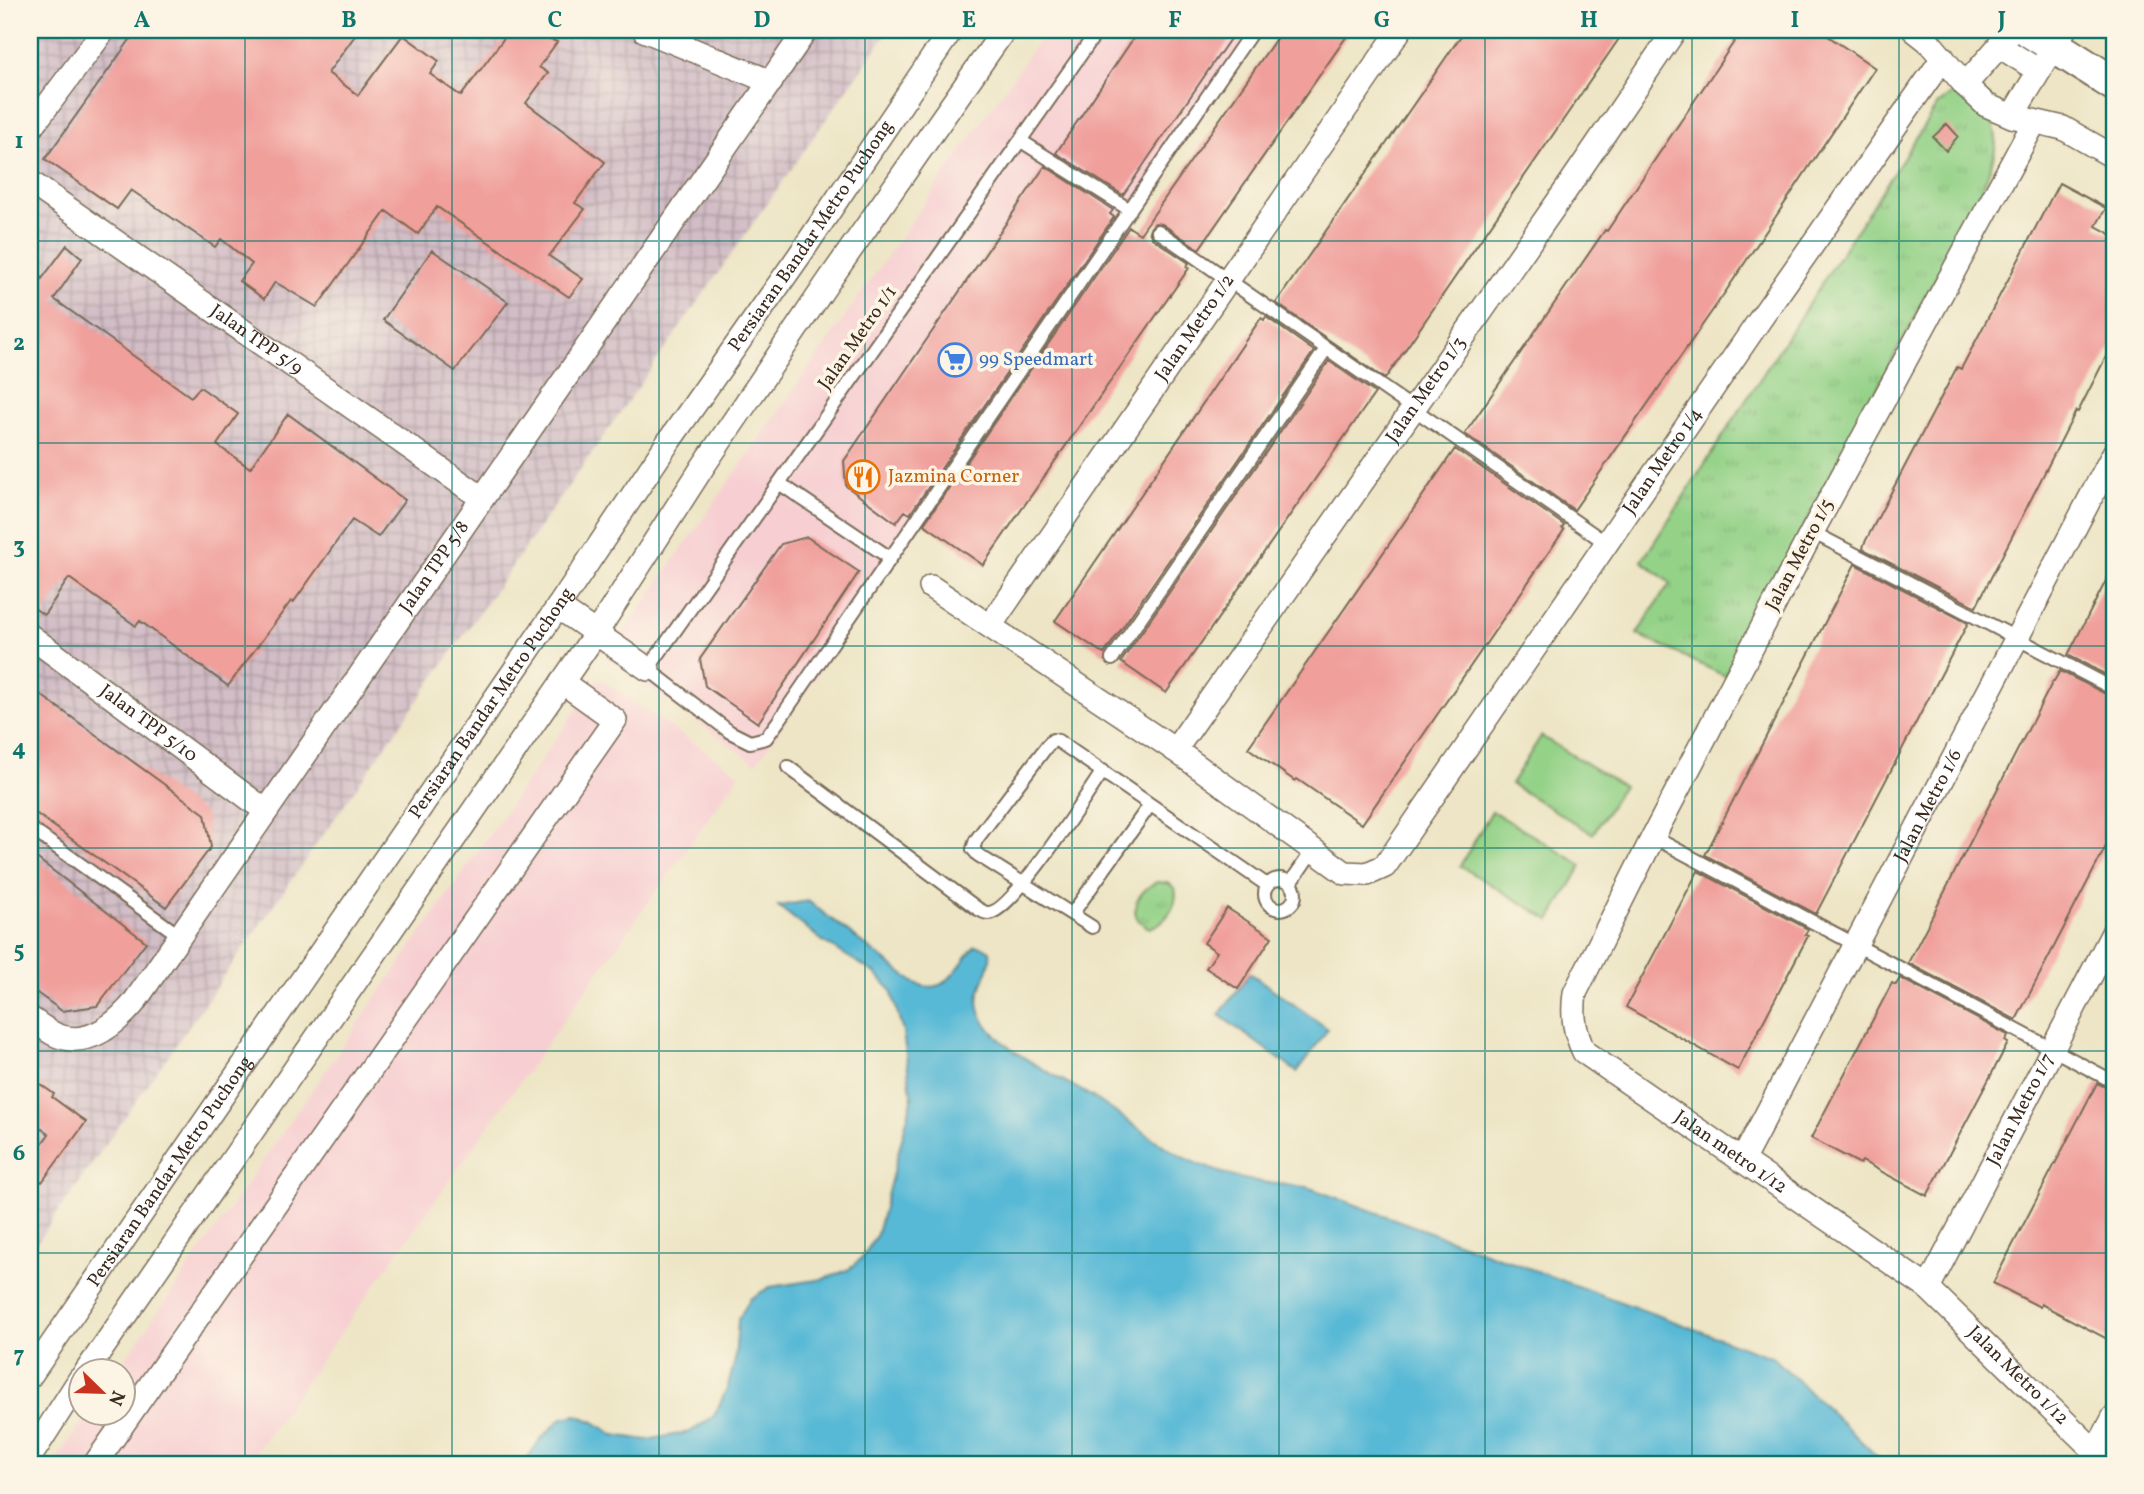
<svg xmlns="http://www.w3.org/2000/svg" width="2144" height="1494" font-family="Vollkorn,serif">
<defs>
<pattern id="industrial-grid" width="8" height="8" patternUnits="userSpaceOnUse" patternTransform="scale(1.75)"><rect width="8" height="8" fill="#d2bdc6"/><path d="M0 4h8M4 0v8" fill="none" stroke="#ac9aa0"/></pattern>
<pattern id="grass-tufts" width="24" height="20" patternUnits="userSpaceOnUse" patternTransform="scale(1.75)"><rect width="24" height="20" fill="#94d288"/><path d="M3 7l-1-3M5 7V3M7 7l1-3M15 17l-1-3M17 17v-4M19 17l1-3" fill="none" stroke="#80b475"/></pattern>
</defs>
<rect width="100%" height="100%" fill="#fcf5e5"/>
<filter id="ink" filterUnits="userSpaceOnUse"><feTurbulence type="fractalNoise" baseFrequency=".0143" numOctaves="2"/><feDisplacementMap in="SourceGraphic" scale="14" xChannelSelector="R" yChannelSelector="G"/><feConvolveMatrix kernelMatrix="1 2 1 2 8 2 1 2 1" color-interpolation-filters="sRGB"/></filter>
<filter id="wash" filterUnits="userSpaceOnUse"><feTurbulence type="fractalNoise" baseFrequency=".00686" numOctaves="4" result="noise"/><feDisplacementMap in="SourceGraphic" scale="28" xChannelSelector="R" yChannelSelector="G"/><feGaussianBlur stdDeviation="1.57" result="paint"/><feColorMatrix in="noise" values="0 0 0 0 0 0 0 0 0 0 0 0 0 0 0 0 0 1.4 0 .05"/><feComposite in="paint" operator="in"/></filter>
<g filter="url(#wash)">
<rect width="100%" height="100%" fill="#ede5c5"/>
<path fill="#f7cfd2" d="M1046,30H1260L756,764L606,657Z
M598,678L740,774L247,1464H53L88,1414H122V1372L117,1371Z"/>
<path fill="url(#industrial-grid)" d="M30,30H889L30,1252Z"/>
<path fill="url(#grass-tufts)" stroke="#687e53" stroke-width="2" d="M1953,93C2012,115 1999,149 1979,196L1725,676L1637,634L1670,583L1642,561L1938,104Z
M1157,882L1168,883L1175,888C1179,905 1166,922 1150,928C1124,918 1136,891 1157,882Z"/>
<path fill="#94d288" stroke="#687e53" stroke-width="2" d="M1541,736L1623,786L1593,834L1511,784Z
M1492,811L1582,865L1550,920L1460,866Z"/>
<path fill="#58b9d6" stroke="#4a727a" stroke-width="2" d="M808,901L913,982C946,999 956,968 975,946L983,947L990,951C993,973 972,989 980,1012C993,1049 1062,1078 1094,1098C1121,1115 1146,1135 1174,1152C1189,1162 1211,1169 1228,1175C1251,1183 1283,1184 1307,1187L1774,1358L1885,1464H523L542,1438L562,1418L577,1415L594,1422L614,1435L647,1440L690,1432L714,1416L727,1389L735,1360L738,1320L750,1299L770,1287L823,1279L848,1270L863,1257L877,1234L912,1100L903,1032L891,990L875,973L824,942L778,906Z
M1250,973L1328,1029L1297,1072L1219,1015Z"/>
<g id="blocks">
<path fill="#f09f9b" d="M137,30H359L328,73L358,95L403,35L439,61L430,74L461,96L510,30H525L557,42L539,67L548,73L526,103L605,162L575,203L585,209L549,256L583,279L569,297L437,207L418,234L386,211L317,307L275,282L264,299L239,281L252,264L221,239L215,247L131,190L117,209L45,159Z
M1139,30H1236L1123,195L1056,153Z
M1282,30H1351L1199,249L1162,224L1155,223L1151,227L1149,231L1152,238L1189,263L1186,267L1189,268L983,565L924,524L1129,227L1140,234Z
M1465,30H1625L1385,379L1276,303Z
M1742,30H1819L1875,68L1726,291L1574,510L1465,434L1466,432L1605,230L1607,231Z
M1947,124L1958,136L1946,151L1933,137Z
M1045,166L1113,210L1110,214L1114,217L910,514L905,511L896,523L846,486L844,461Z
M2059,183L2106,208L2096,226L2114,236V341L2078,412L2076,411L1976,607L1863,549L1864,544L1957,367L1961,369Z
M67,245L82,258L54,299L191,397L200,387L238,414L217,445L250,468L288,414L405,500L378,537L352,520L293,603L291,601L228,686L140,621L136,626L69,578L44,615L30,605V295Z
M432,250L508,302L455,371L383,320Z
M1266,317L1314,351L1104,654L1055,621L1261,318L1264,320Z
M1329,361L1375,393L1166,693L1121,662Z
M1455,449L1564,525L1562,528L1564,530L1362,824L1297,779L1295,781L1248,748Z
M807,537L859,572L758,723L705,686L700,659L781,544Z
M1855,564L1968,623L1816,914L1705,855Z
M2114,565V679L2068,655Z
M2060,671L2114,698V831L2016,1020L1908,963L2053,681H2054Z
M30,687L205,814L211,847L166,907L30,809Z
M30,853L146,942L97,1006L62,1011L30,988Z
M1698,871L1808,929L1805,935L1808,936L1738,1070L1626,1007Z
M1227,908L1272,937L1238,989L1206,968L1217,952L1204,943Z
M1900,978L2008,1035L2005,1041L2008,1043L1927,1196L1862,1161L1860,1164L1811,1138L1892,983L1896,985Z
M30,1077L54,1094L52,1097L86,1122L42,1182L30,1174V1160L49,1134L30,1120Z
M2097,1083L2114,1091V1330L2109,1340L2041,1304L2040,1307L1993,1283Z"/>
</g>
</g>
<g filter="url(#ink)">
<use href="#blocks" fill-opacity="0" stroke="#796b58" stroke-width="2"/>
<g fill="none" stroke-linecap="round" stroke-linejoin="round">
<defs>
<path id="lane" d="M1098,30L648,669L730,732L750,742L766,738L780,719L1253,30
M1021,141L1130,210
M1158,231L1606,543
M779,483L890,558
M1812,532L2114,689
M1112,659L1326,349
M788,767L978,909C981,910 984,913 988,913C1011,914 1087,794 1103,771
M30,828L180,936
M1653,837L2114,1082
M1265 894a15 15 0 1 1 30 0a15 15 0 1 1-30 0Z
M1291,882L1313,850
M1072,914L1150,805
M1092,927L978,855L973,849L976,840L1047,746L1053,740L1058,741L1267,885"/>
<g id="street">
<path d="M644,30L771,82"/>
<path d="M1914,30L1928,41L1965,85L1986,105L2012,116L2063,128L2114,157"/>
<path d="M1999,46L2039,71"/>
<path d="M1965,85L2013,30"/>
<path d="M2012,116L2064,30"/>
<path id="s1" d="M2034,123L1812,532L1653,837L1575,993C1572,1015 1574,1031 1584,1052L1928,1288L2108,1464"/>
<path d="M30,129L104,30"/>
<path id="s2" d="M30,182L482,498"/>
<path id="s3" d="M931,587L1175,750L1345,873L1367,874L1385,866L1759,321L1943,58"/>
<path d="M558,607L648,669"/>
<path id="s4" d="M990,626L1400,30"/>
<path id="s5" d="M30,636L266,811"/>
<path id="s6" d="M1175,750L1566,190L1675,30"/>
<path id="s7" d="M30,1018C37,1023 45,1029 52,1033C84,1050 113,1027 133,1004L806,30"/>
<path id="s8" d="M1742,1161L2114,453"/>
<path id="s9" d="M1928,1288L2114,931"/>
<path d="M86,1372L596,633L704,465L828,282L1004,30"/>
<path id="s10" d="M30,1376L558,607L669,441L799,256L951,30"/>
<path d="M2096,1451L2114,1417"/>
<path d="M30,1457L80,1379"/>
<path d="M95,1464L615,720L562,682"/>
</g>
<path id="secondary" d="M2029,30L2114,84"/>
</defs>
<use href="#lane" stroke="#796b58" stroke-width="16"/>
<use href="#street" stroke="#796b58" stroke-width="26"/>
<use href="#secondary" stroke="#796b58" stroke-width="37"/>
<use href="#lane" stroke="#fff" stroke-width="12"/>
<use href="#street" stroke="#fff" stroke-width="23"/>
<use href="#secondary" stroke="#fff" stroke-width="33"/>
</g>
</g>
<path fill="none" stroke="#0f766e" stroke-width="2" stroke-opacity="0.55" d="M245,30V1464M452,30V1464M659,30V1464M865,30V1464M1072,30V1464M1279,30V1464M1485,30V1464M1692,30V1464M1899,30V1464M30,241H2114M30,443H2114M30,646H2114M30,848H2114M30,1051H2114M30,1253H2114"/>
<defs>
<symbol id="supermarket-ring" viewBox="-11 -11 22 22"><circle r="9.5" fill="#fcf5e5" stroke="#3f7fe0" stroke-width="1.5"/><path d="M-6-5.5h2.5l.6 2H6L4.5 2H-2.5L-4.4-4H-6ZM-1.5 3.2a1.3 1.3 0 1 0 .1 0ZM3 3.2a1.3 1.3 0 1 0 .1 0Z" fill="#3f7fe0"/></symbol>
<symbol id="restaurant-ring" viewBox="-11 -11 22 22"><circle r="9.5" fill="#fcf5e5" stroke="#e8710a" stroke-width="1.5"/><path d="M-5-6h1v4h1v-4h1v4h1v-4h1v5L-1.5 .5V6h-2V.5L-5-1ZM5-6V6H3V1.5H1.5Q1.5-4 5-6Z" fill="#e8710a"/></symbol>
</defs>
<g fill-rule="evenodd">
<use href="#supermarket-ring" x="936" y="341" width="38" height="38"/>
<use href="#restaurant-ring" x="844" y="458" width="38" height="38"/>
</g>
<g text-anchor="middle" dominant-baseline="central" stroke-width="7" stroke-linejoin="round" paint-order="stroke">
<g font-size="19" fill="#3b2a1e" stroke="#fcf5e5">
<text stroke="none"><textPath href="#s10" startOffset="1382">Persiaran Bandar Metro Puchong</textPath></text>
<text stroke="none"><textPath href="#s4" startOffset="362">Jalan Metro 1/2</textPath></text>
<text transform="translate(858 338) rotate(-55)">Jalan Metro 1/1</text>
<text stroke="none"><textPath href="#s2" startOffset="276">Jalan TPP 5/9</textPath></text>
<text stroke="none"><textPath href="#s6" startOffset="439">Jalan Metro 1/3</textPath></text>
<text stroke="none"><textPath href="#s3" startOffset="1036">Jalan Metro 1/4</textPath></text>
<text transform="translate(1800 555) rotate(-62)">Jalan Metro 1/5</text>
<text stroke="none"><textPath href="#s7" startOffset="651">Jalan TPP 5/8</textPath></text>
<text stroke="none"><textPath href="#s10" startOffset="816">Persiaran Bandar Metro Puchong</textPath></text>
<text stroke="none"><textPath href="#s5" startOffset="147">Jalan TPP 5/10</textPath></text>
<text stroke="none"><textPath href="#s8" startOffset="401">Jalan Metro 1/6</textPath></text>
<text stroke="none"><textPath href="#s9" startOffset="201">Jalan Metro 1/7</textPath></text>
<text stroke="none"><textPath href="#s1" startOffset="1222">Jalan metro 1/12</textPath></text>
<text stroke="none"><textPath href="#s10" startOffset="248">Persiaran Bandar Metro Puchong</textPath></text>
<text stroke="none"><textPath href="#s1" startOffset="1587">Jalan Metro 1/12</textPath></text>
</g>
<g font-size="19" fill="#366cbe" stroke="#fcf5e5" text-anchor="start">
<text x="979" y="360">99 Speedmart</text>
</g>
<g font-size="19" fill="#c56008" stroke="#fcf5e5" text-anchor="start">
<text x="888" y="477">Jazmina Corner</text>
</g>
</g>
<rect width="2144" height="1494" fill="none" stroke="#fcf5e5" stroke-width="77"/>
<g transform="translate(102 1392) rotate(113)"><circle r="33" fill="#fcf5e5" stroke="#afa495" stroke-width="2"/>
<path d="M0-5L12 26L0 18L-12 26Z" fill="#c8321e"/>
<text y="-10" font-size="19" font-weight="bold" text-anchor="middle" fill="#3b2a1e">N</text>
</g>
<rect x="38" y="38" width="2068" height="1418" fill="none" stroke="#0f766e" stroke-width="2.5"/>
<g font-size="23" text-anchor="middle" font-weight="bold" fill="#0f766e">
<text x="142" y="27">A</text>
<text x="349" y="27">B</text>
<text x="555" y="27">C</text>
<text x="762" y="27">D</text>
<text x="969" y="27">E</text>
<text x="1175" y="27">F</text>
<text x="1382" y="27">G</text>
<text x="1589" y="27">H</text>
<text x="1795" y="27">I</text>
<text x="2002" y="27">J</text>
<text x="19" y="148">1</text>
<text x="19" y="350">2</text>
<text x="19" y="553">3</text>
<text x="19" y="755">4</text>
<text x="19" y="957">5</text>
<text x="19" y="1160">6</text>
<text x="19" y="1362">7</text>
</g>
</svg>
